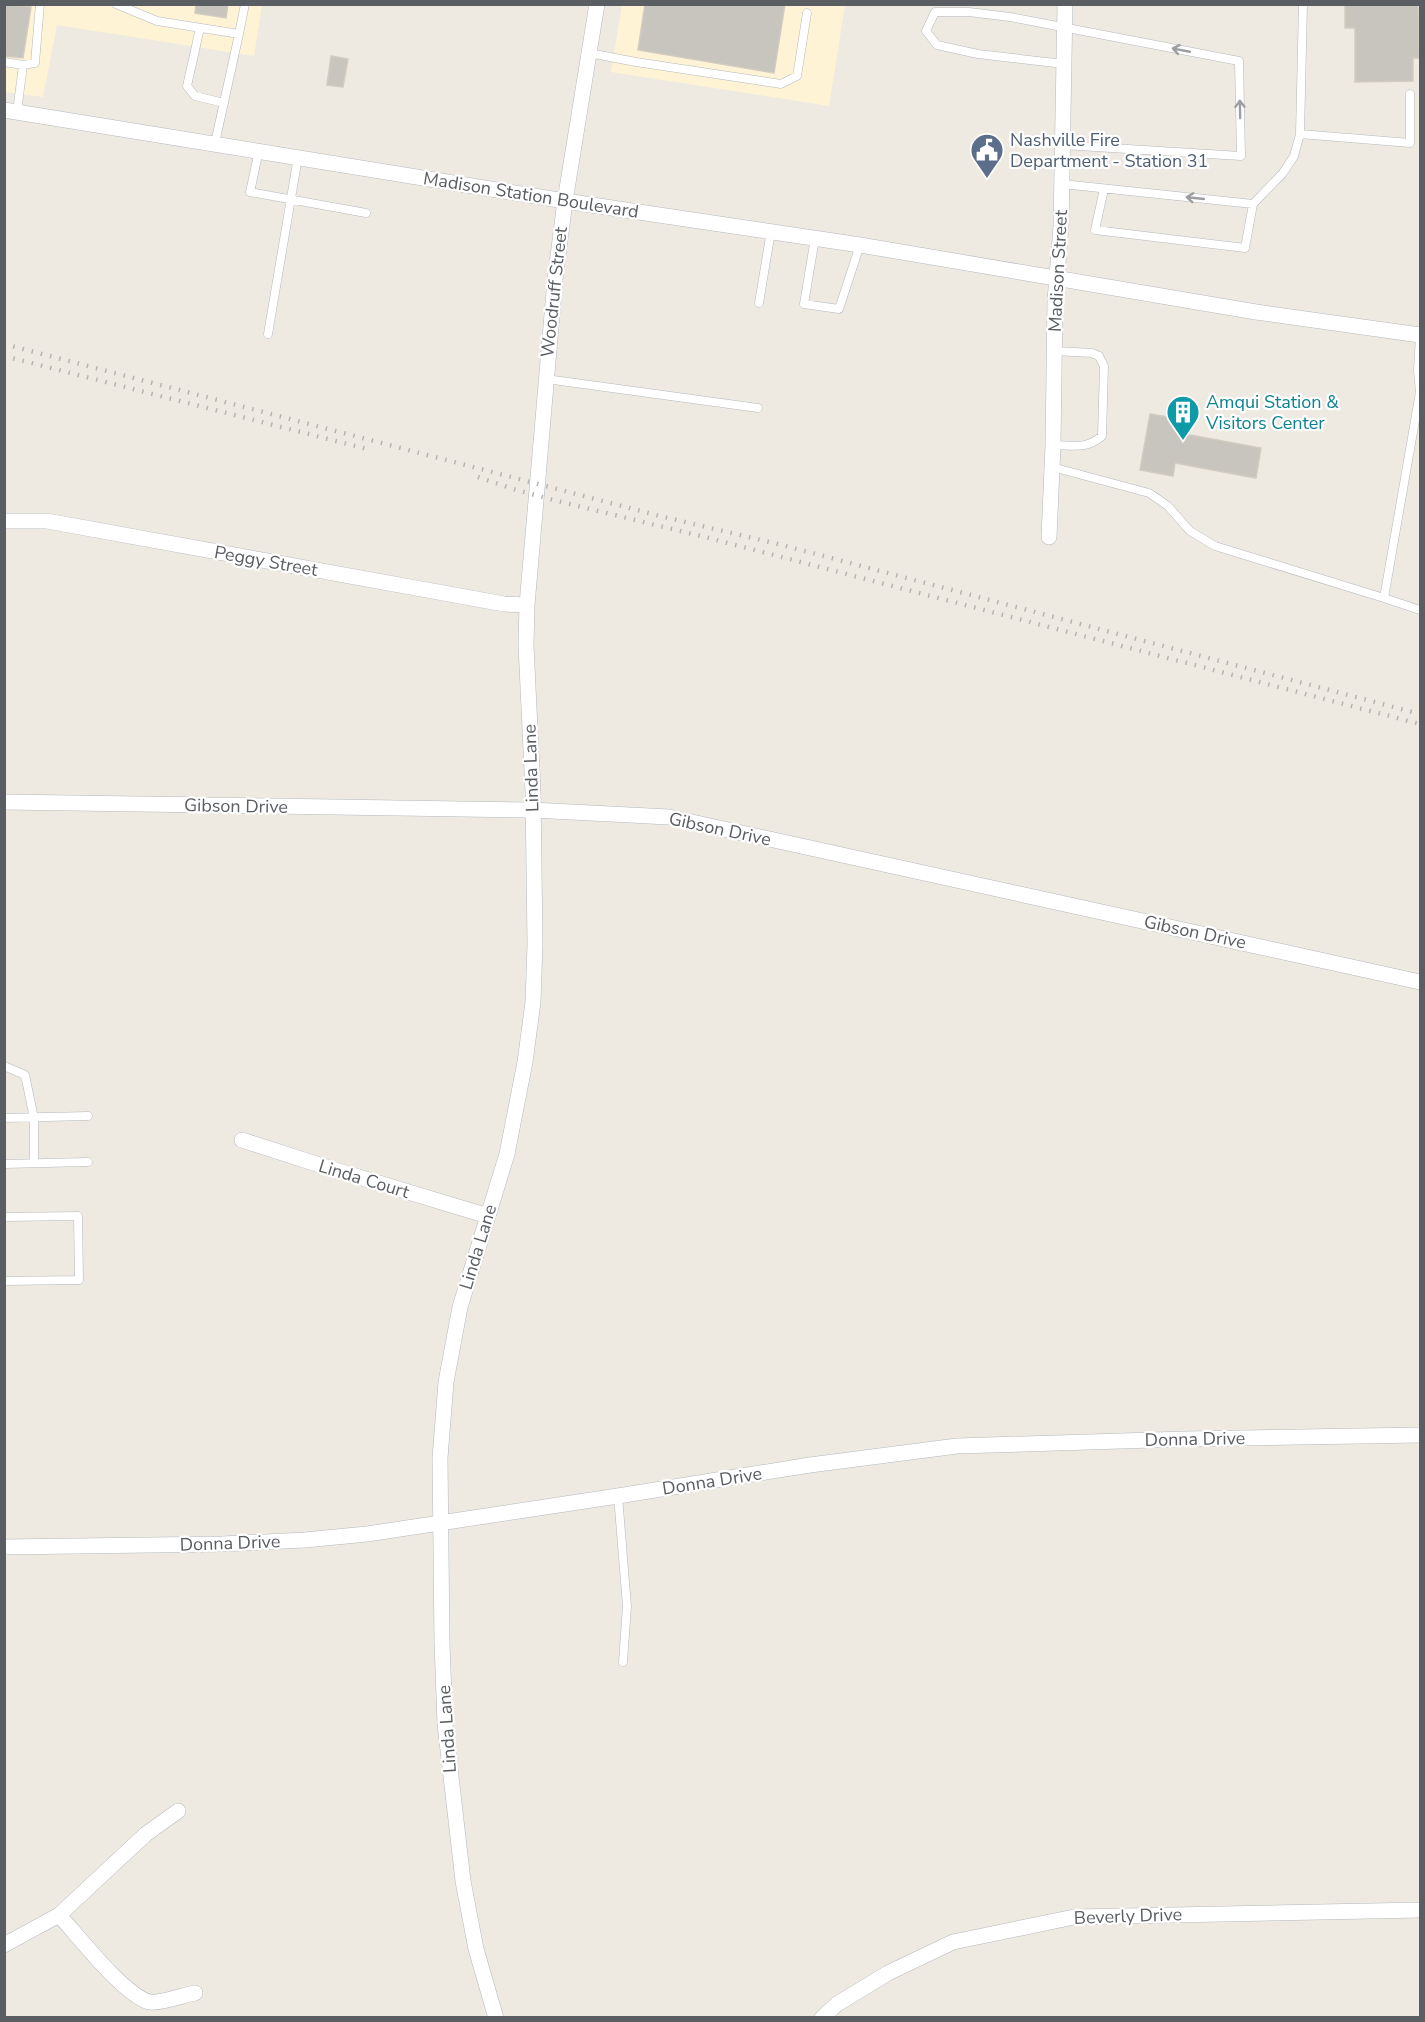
<svg xmlns="http://www.w3.org/2000/svg" width="1425" height="2022" font-family="'Nunito Sans',sans-serif">
<rect width="100%" height="100%" fill="#eeeae1"/>
<path fill="#fff3d5" d="M5,5H262L254,56L57,25L43,97L5,92Z
M622,5H845L829,106L611,72Z"/>
<path fill="#c8c5be" stroke="#d2cbc0" stroke-width="1.5" d="M4,4L31,7L23,58L4,56Z
M196,4H228L226,18L195,13Z
M645,4H785L774,73L638,50Z
M1345,4H1418L1419,58H1413V81L1355,82V28H1345Z
M331,56L348,59L343,87L327,85Z
M1150,414L1181,419L1179,433L1261,448L1256,478L1175,463L1173,476L1140,470Z"/>
<g fill="none" stroke-linecap="round" stroke-linejoin="round">
<defs>
<path id="service" d="M116,4L157,21L239,34L245,4
M200,28L187,86L195,96L224,103
M589,53L636,62L781,84L797,76L807,13
M4,62L23,65
M17,112L23,65L35,63L40,4
M1300,134L1410,143V94
M215,143L239,34
M1063,145L1241,156L1239,61L1010,17L969,12H935L926,31L937,45L978,54L1064,64
M259,150L250,192L366,213
M1062,184L1253,204
M1104,189L1095,230L1245,248L1253,204L1283,173L1294,156L1300,134L1303,4
M815,238L804,304L839,309L860,245
M759,303L771,231
M268,334L298,157
M1420,335L1418,371L1420,392
M546,379L758,408
M1420,392L1384,598L1420,610
M1053,445C1073,445 1086,450 1102,436L1104,366L1099,356L1092,353L1055,351
M1052,467L1149,493L1168,506L1190,531L1215,546L1384,598
M4,1066L25,1075L34,1118V1163
M4,1118L88,1116
M4,1164L88,1162
M4,1217L78,1216L79,1280L4,1281
M618,1496L627,1606L623,1662"/>
<path id="minor" d="M4,110L565,201L860,245L1256,312L1420,335
M4,521H47L504,604L527,605
M1049,537L1053,445L1055,301L1061,226L1065,4
M4,802L532,810L669,817L1420,982
M242,1140L329,1168L488,1216
M4,1547L222,1544L305,1540L367,1534L618,1496L810,1465L957,1446L1185,1439L1420,1435
M59,1915C79,1937 123,1994 149,2002C158,2004 184,1995 195,1993
M4,1945L59,1915L146,1834L178,1811
M496,2018L476,1949L463,1881L445,1724L442,1643L440,1458L446,1382L460,1307L507,1154L525,1062L533,1002L535,944L533,792L526,645L527,605L555,280L565,201L597,4
M822,2018L837,2004L888,1973L953,1942L1074,1917L1420,1910"/>
</defs>
<use href="#service" stroke="#b4b8bd" stroke-width="9"/>
<use href="#minor" stroke="#b4b8bd" stroke-width="16"/>
<use href="#service" stroke="#fff" stroke-width="8"/>
<use href="#minor" stroke="#fff" stroke-width="15"/>
<path stroke="#b3b4b4" stroke-width="4.5" stroke-dasharray="1.5 8" stroke-linecap="butt" d="M4,344L660,516L782,545L1420,714
M4,356L371,450
M478,477L513,489L557,501L705,537L1420,724"/>
</g>
<defs><path id="oneway-shaft" d="M-6 0H5M1.5-3L5.5 0L1.5 3" fill="none" stroke-width="1.6" stroke-linecap="round" stroke-linejoin="round" transform="scale(1.5)"/></defs>
<g stroke="#9c9ea1">
<use href="#oneway-shaft" transform="translate(1181 50) rotate(-169)"/>
<use href="#oneway-shaft" transform="translate(1240 109) rotate(-91)"/>
<use href="#oneway-shaft" transform="translate(1195 198) rotate(-174)"/>
</g>
<defs>
<symbol id="civic-pin" viewBox="-11 -11 22 30"><path d="M0 17L-7.5 6A9.5 9.5 0 1 1 7.5 6Z" fill="#5c6f8a" stroke="#fff"/><path d="M-.6-6.5H3V-4.5H.6V-3L4-1V1h2V6H-6V1h2V-1L-.6-3ZM-1.2 2.5V6h2.4V2.5Z" fill="#fff"/></symbol>
<symbol id="building-pin" viewBox="-11 -11 22 30"><path d="M0 17L-7.5 6A9.5 9.5 0 1 1 7.5 6Z" fill="#0f9aa8" stroke="#fff"/><path d="M-4-6H4V6H1V3H-1V6H-4ZM-2.5-4.3h1.7v1.8h-1.7ZM.8-4.3h1.7v1.8H.8ZM-2.5-1h1.7V.8h-1.7ZM.8-1h1.7V.8H.8Z" fill="#fff"/></symbol>
</defs>
<g fill-rule="evenodd">
<use href="#civic-pin" x="968" y="131" width="38" height="52"/>
<use href="#building-pin" x="1164" y="393" width="38" height="52"/>
</g>
<g text-anchor="middle" dominant-baseline="central" stroke-width="4.5" stroke-linejoin="round" paint-order="stroke">
<g font-size="18" fill="#4e5e75" stroke="#fff" text-anchor="start">
<text x="1010" y="140">Nashville Fire<tspan x="1010" dy="21">Department - Station 31</tspan></text>
</g>
<g font-size="18" fill="#5a5e63" stroke="#fff">
<text transform="translate(531 195) rotate(9)">Madison Station Boulevard</text>
<text transform="translate(1058 271) rotate(-87)">Madison Street</text>
<text transform="translate(554 292) rotate(-84)">Woodruff Street</text>
<text transform="translate(266 561) rotate(10)">Peggy Street</text>
<text transform="translate(531 768) rotate(-92)">Linda Lane</text>
<text transform="translate(236 806) rotate(1)">Gibson Drive</text>
<text transform="translate(720 829) rotate(12)">Gibson Drive</text>
<text transform="translate(1195 932) rotate(12)">Gibson Drive</text>
<text transform="translate(364 1179) rotate(17)">Linda Court</text>
<text transform="translate(478 1247) rotate(-73)">Linda Lane</text>
<text transform="translate(1195 1439) rotate(-1)">Donna Drive</text>
<text transform="translate(712 1481) rotate(-9)">Donna Drive</text>
<text transform="translate(230 1543) rotate(-2)">Donna Drive</text>
<text transform="translate(447 1729) rotate(-94)">Linda Lane</text>
<text transform="translate(1128 1916) rotate(-2)">Beverly Drive</text>
</g>
<g font-size="18" fill="#0d838f" stroke="#fff" text-anchor="start">
<text x="1206" y="402">Amqui Station &amp;<tspan x="1206" dy="21">Visitors Center</tspan></text>
</g>
</g>
<rect width="1425" height="2022" fill="none" stroke="#5a5e63" stroke-width="12"/>
</svg>
